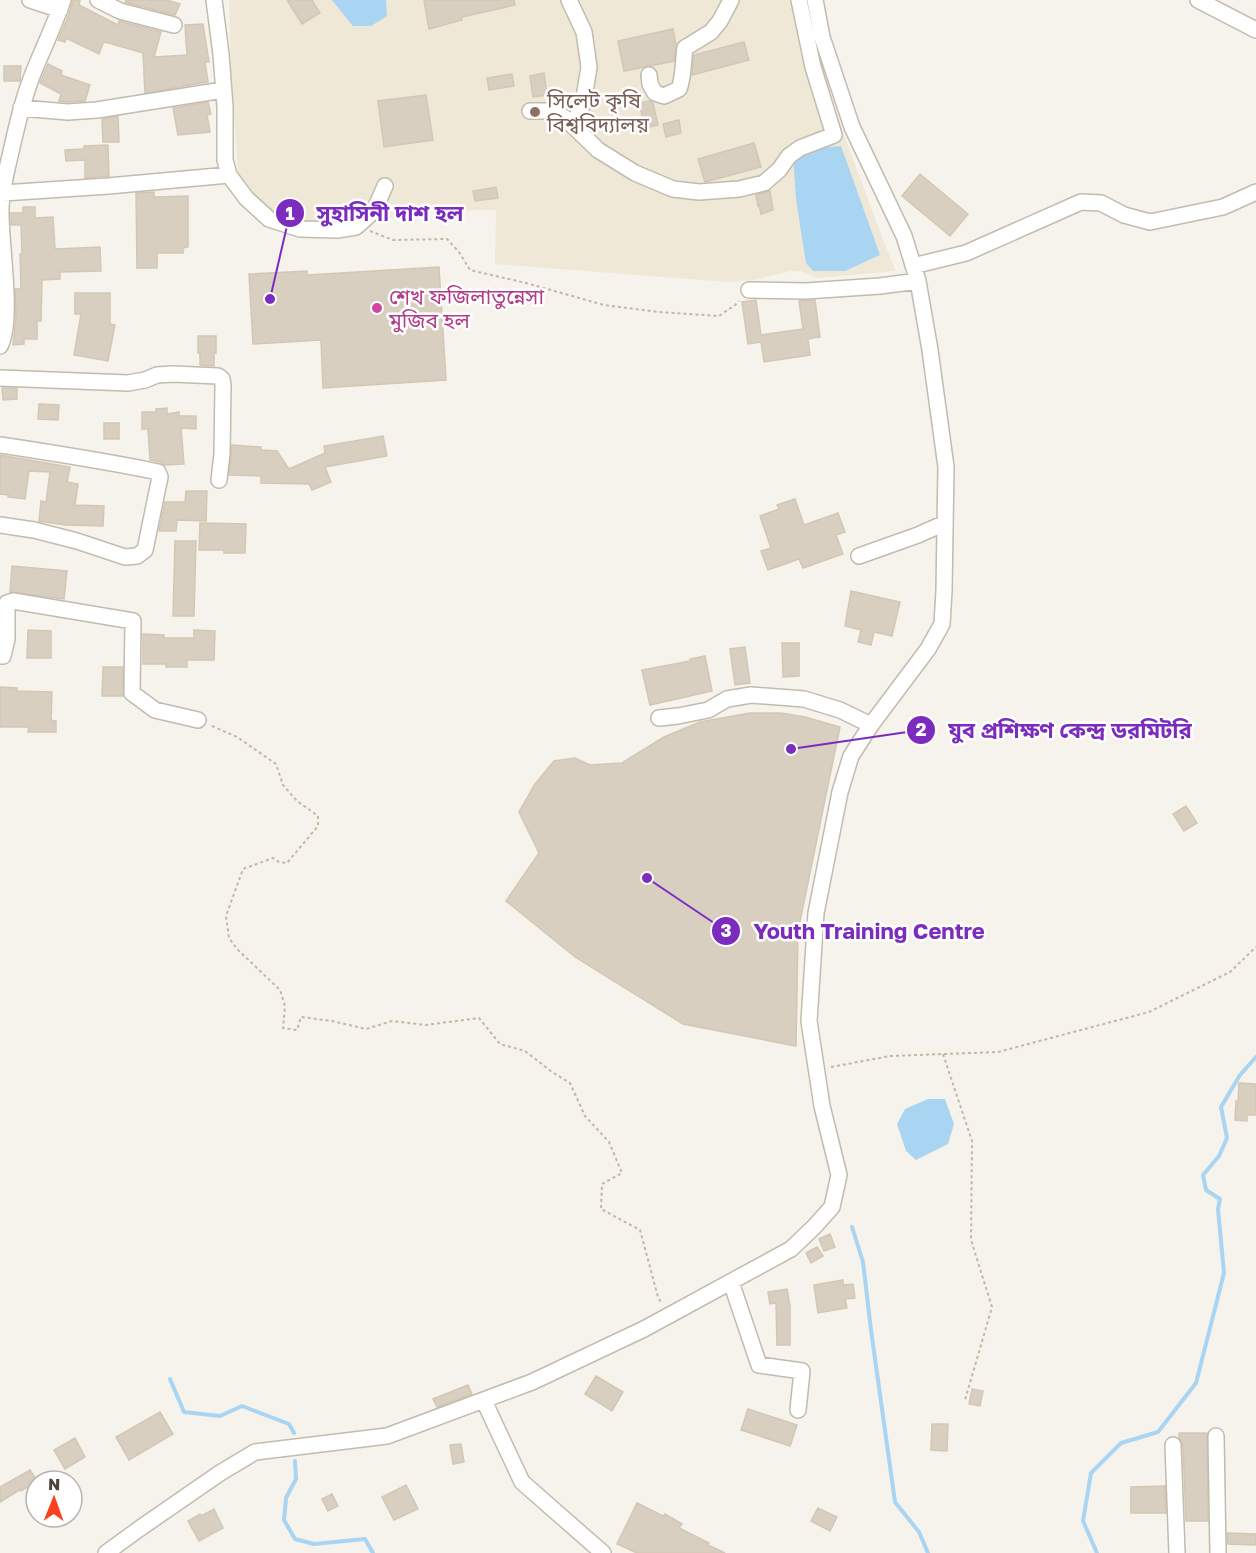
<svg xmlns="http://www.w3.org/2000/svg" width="1256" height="1553" font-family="'Golos Text','Noto Sans Bengali',sans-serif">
<rect width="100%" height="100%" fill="#f6f3ec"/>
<path fill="#efe8d6" d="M229,0H805L823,79L885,245L896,271L817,278L804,272L791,271L753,280L727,282L495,264L496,210L430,211L375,221L358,217L341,223L298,221L271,215L254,201L238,173L231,71Z"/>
<path fill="#a9d4f2" d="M332,0H386L387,16L371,26H353Z
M841,146L880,255L845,271H813L806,263L802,238L796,199L793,156L819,148Z
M928,1099H945L954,1124L948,1144L916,1160L906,1151L897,1124L905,1109Z"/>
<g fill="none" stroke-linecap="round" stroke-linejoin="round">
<path stroke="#a9d4f2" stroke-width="4" d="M852,1227L863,1262L871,1330L895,1502L919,1532L928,1553
M170,1379L184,1412L220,1416L242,1406L289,1424L294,1433
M295,1461L296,1479L286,1498L284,1520L295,1539L314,1544L365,1539L373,1553
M1097,1553L1083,1521L1091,1473L1121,1443L1158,1432L1196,1383L1224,1273L1218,1209L1220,1199L1206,1190L1203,1175L1219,1156L1227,1138L1221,1107L1240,1075L1256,1057"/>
</g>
<path fill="#d8cfc1" stroke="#d3c7b4" stroke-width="1.5" d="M73,0H80L79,5L118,25L119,21L161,32L154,57L187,55L185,25L203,24L209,62H205L208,82L145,93L143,53L105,42L103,43L99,54L66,38L65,42L58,40L69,14Z
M126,0H167L180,4L175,15L125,2Z
M287,0H312L320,13L302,24Z
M424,0H514L515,5L462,17V20L429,29Z
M673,29L676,45L674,61L624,71L618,41Z
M744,42L749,60L692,75L694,55Z
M48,64L62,71L61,75L90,85L85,101L68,102L59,101L61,94L40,83Z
M4,66H21L20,81H4Z
M544,73L547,95L533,97L530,76Z
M512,74L514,86L489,90L487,78Z
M426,95L433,140L384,147L378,101Z
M650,101L653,103L658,125L645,128L639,103Z
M208,102L211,114L207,115L210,132L178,135L173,108Z
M118,116L119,142H103L102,119Z
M679,120L681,133L666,137L663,124Z
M754,143L761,167L705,182L698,159Z
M108,145L109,176L85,178V160L66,161L65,150L84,149V146Z
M920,174L968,214L950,236L902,196Z
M496,187L498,198L475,201L473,191Z
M770,191L773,210L761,214L759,205L758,206L756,195Z
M154,192V197L188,196V247L183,248V253H157V268H137L136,193Z
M23,207H35V218L53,217L55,249L100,247L101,271L60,272V279L42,280L41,321H37V339H24V344L13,345L16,318L15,289H21L20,254H22L21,225H11V213H23Z
M439,267L446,380L323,388L321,340L253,344L249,274L307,271V275Z
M75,293H110V324L115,325L108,361L74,355L81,314H75Z
M756,300L761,335L803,329L799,301L815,300L820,337L808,339L810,355L764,362L761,342L748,344L742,302Z
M198,336H216V353H214V366L200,365V353H198Z
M2,388H17V399L3,400Z
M39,404L59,405L58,420L38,419Z
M167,408V414L179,412V416H196V429L181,428L184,464L165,465L160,462L150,460L148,429H142V412H156V409Z
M104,423H119V439H104Z
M383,436L387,456L325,467L331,482L312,490L309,484L261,483V476L229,475L232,445L261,447V450L277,451L289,469L325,453L324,446Z
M0,455L70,467L67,482L78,484L75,505L104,506L103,526L66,525L39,521L41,501L46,502L50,472L29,471L25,499L8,497L9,495L0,494Z
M186,491H207L206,521L177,520L176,531H159L165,502H185Z
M795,499L804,525L838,513L845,532L836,535L843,554L803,568L799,559L768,570L761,551L771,548L760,516L779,509L777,505Z
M200,523L246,524L245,553H224V550H199Z
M175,541H196L194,616H173Z
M12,566L67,571L64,599L10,592Z
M851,591L900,602L892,636L874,632L871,645L858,642L861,630L845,626Z
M28,630L51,631V658H27Z
M194,630L215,631L214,660H187V667H166V664H143V634L164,635V638H194Z
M782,643H799V676L783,677Z
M745,647L750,683L735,685L730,649Z
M705,656L712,691L650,705L642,670L690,661V659Z
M103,667H123V696H102Z
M0,687L17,688V691L52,692L51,720L56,721V732H28L29,727H0Z
M750,713H781L805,717L840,727L798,931L796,1046L683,1024L575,957L506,901L539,853L519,812L535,784L554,761L575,758L590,765L622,763L664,737L700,722Z
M1186,806L1197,823L1184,831L1173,814Z
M1239,1083L1256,1084V1115H1247V1121L1235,1120L1236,1101H1238Z
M830,1234L835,1247L824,1251L819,1239Z
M817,1247L823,1256L811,1263L806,1253Z
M843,1280V1285L853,1284L855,1298L845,1299L847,1308L818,1313L814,1285Z
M787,1289L790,1306V1345H777L776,1303L770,1304L768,1292Z
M596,1376L623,1392L612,1411L585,1394Z
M468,1385L472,1394L437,1407L433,1399Z
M972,1389L983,1391L980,1406L969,1404Z
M748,1409L797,1425L790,1446L741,1430Z
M160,1412L173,1434L129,1460L116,1437Z
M932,1424H948L947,1451L931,1450Z
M1179,1433H1207L1208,1521H1186L1183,1445L1179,1438Z
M75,1438L85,1457L65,1469L54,1450Z
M461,1444L464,1462L453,1464L450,1445Z
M30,1470L37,1481L36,1482L21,1491V1489L0,1502V1487Z
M406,1485L418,1509L394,1520L382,1497Z
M1165,1486L1166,1513H1131V1487Z
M332,1494L338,1506L328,1511L322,1499Z
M637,1503L663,1516L665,1514L682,1524L679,1528L709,1543L708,1545L725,1553H637L617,1544Z
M818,1508L837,1517L830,1531L811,1521Z
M214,1509L223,1528L199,1541L188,1521L200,1514L201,1516Z
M1227,1533L1256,1534V1545L1228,1544Z"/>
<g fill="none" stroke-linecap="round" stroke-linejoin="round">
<defs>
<path id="minor" d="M30,0L60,10
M98,0L120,11L174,25
M214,0L221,54L225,107V160L229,175L246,198L269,219L300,229L337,230L356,227L374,211L385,186
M569,0L584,32L589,67L583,104L578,114V129
M1198,0L1256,30
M649,75L650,84L655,93L664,96L679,89C684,76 683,61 685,48L711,32L720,21L731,0
M21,108L68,112L97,110L223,90
M530,111H553L565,118L598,150L635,173L673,189L699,192L739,189L764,183L779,170L789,156L800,148L834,135L813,67L799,0
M3,193L108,186L229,175
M913,266L966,253L1081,202L1101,203L1124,215L1150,222L1223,207L1256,192
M749,290L806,291L880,286L918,281
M0,346C14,320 0,242 1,210C1,192 6,173 10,156C16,129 22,102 32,76C42,51 54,26 63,0
M0,378L128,383L145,380L157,375L173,374L218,376L222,379L223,385L222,454L219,480
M0,445C53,453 105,461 158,472L160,477L145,550L137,556L125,557L77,541L34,530L0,525
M859,556L918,535L945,523
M0,656H3L7,639V603L13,601L133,621L132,693L155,710L198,720
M659,718L678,716L708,710L727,699L751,695L804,699L840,710L871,725
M731,1282L759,1365L802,1371L798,1410
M484,1401L522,1482L603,1553
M1216,1436L1218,1553
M1173,1445L1177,1553
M106,1553L139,1529L220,1473L255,1452L387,1436L532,1382L644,1329L791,1249L814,1227L832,1207L839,1175L822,1106L809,1021L816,913L840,792L851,756L871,725L928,649L942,624L944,591L946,467L930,350L918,281L904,236L852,127L822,37L815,0"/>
</defs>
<use href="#minor" stroke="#c2bbae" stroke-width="18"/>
<path stroke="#c4b79f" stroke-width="2" stroke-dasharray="3 3" stroke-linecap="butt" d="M370,231L393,240L447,239L459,252L470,270L526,283L604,305L659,312L719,316L735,305L739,301
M212,726L237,737L276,764L283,785L297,801L318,816V826L287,863L279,862L273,858L243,869L226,916L229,938L237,949L280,990L285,1006L283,1028L297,1030L301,1017L332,1021L366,1029L392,1021L426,1025L479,1018L500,1044L525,1051L552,1072L570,1083L585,1116L609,1142L622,1173L602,1184L601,1209L640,1230L658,1297L661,1302
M943,1054L972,1141L971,1240L992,1307L965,1400
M831,1067L890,1056L998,1052L1149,1012L1230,972L1256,947"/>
<use href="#minor" stroke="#fff" stroke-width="15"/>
</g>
<circle fill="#8d6e63" stroke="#fff" stroke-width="2" cx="535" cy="112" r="6"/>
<circle fill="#d1479c" stroke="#fff" stroke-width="2" cx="377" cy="308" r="6"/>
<g text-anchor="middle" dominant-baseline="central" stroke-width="5" stroke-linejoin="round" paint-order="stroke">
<g font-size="21" fill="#785e54" stroke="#fff" text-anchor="start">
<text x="547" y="100">সিলেট কৃষি<tspan x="547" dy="24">বিশ্ববিদ্যালয়</tspan></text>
</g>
<g font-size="21" fill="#b23c85" stroke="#fff" text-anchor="start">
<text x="389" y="296">শেখ ফজিলাতুন্নেসা<tspan x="389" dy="24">মুজিব হল</tspan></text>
</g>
</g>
<path fill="none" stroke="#7b2cbf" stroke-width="2" d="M270 299L290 213M791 749L921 730M647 878L726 931"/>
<g fill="#7b2cbf" stroke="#fff" stroke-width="2">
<circle cx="270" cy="299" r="6"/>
<circle cx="791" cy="749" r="6"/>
<circle cx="647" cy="878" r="6"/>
<circle cx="290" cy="213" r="15"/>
<circle cx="921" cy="730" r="15"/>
<circle cx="726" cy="931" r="15"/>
</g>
<g font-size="18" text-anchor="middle" font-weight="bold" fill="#fff">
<text x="290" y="220">1</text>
<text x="921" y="736">2</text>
<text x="726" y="937">3</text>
</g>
<g font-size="22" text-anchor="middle" font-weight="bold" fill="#7b2cbf" stroke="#fff" stroke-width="5" stroke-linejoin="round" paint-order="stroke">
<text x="390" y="221">সুহাসিনী দাশ হল</text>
<text x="1070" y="738">যুব প্রশিক্ষণ কেন্দ্র ডরমিটরি</text>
<text x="869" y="939">Youth Training Centre</text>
</g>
<g transform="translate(54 1499) rotate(1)"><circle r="28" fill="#ffffff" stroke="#b7b4b0" stroke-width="1.5"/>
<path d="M0-4.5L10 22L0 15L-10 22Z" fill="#fc3f1d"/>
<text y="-9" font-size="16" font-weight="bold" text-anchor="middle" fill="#4b4439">N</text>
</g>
</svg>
